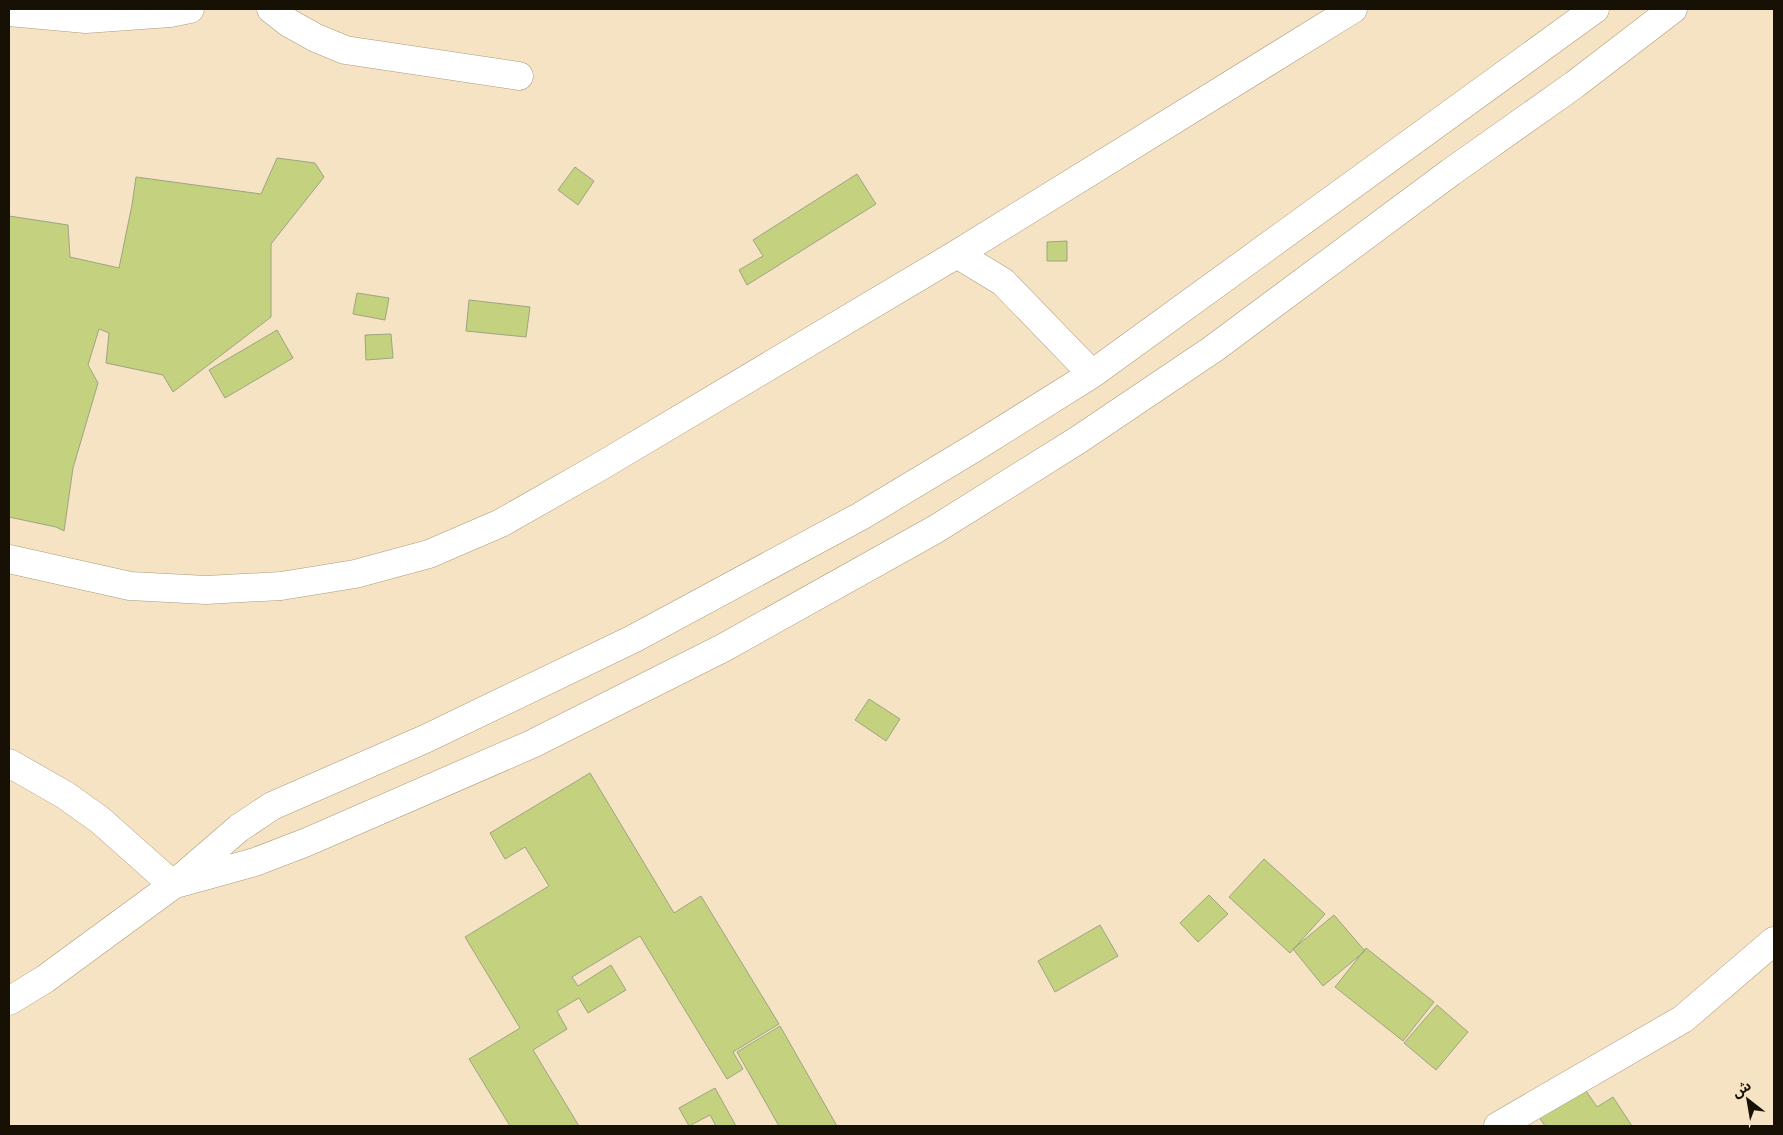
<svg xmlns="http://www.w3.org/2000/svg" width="1783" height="1135" font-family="'Public Sans','Noto Sans Arabic',sans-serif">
<rect width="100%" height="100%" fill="#f5e3c3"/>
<path fill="#c4d17f" stroke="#9ea483" d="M277,158L315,163L324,177L271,244V317L173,392L163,375L106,363L109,333L99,329L88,365L98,383L73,468L64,531L56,527L9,517V216L68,225L70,257L119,268L132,205L136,177L261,194Z
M575,167L594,181L578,205L558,190Z
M857,174L876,204L747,285L739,270L763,256L753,240Z
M1067,241V261H1047V242Z
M357,293L389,298L385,320L353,314Z
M469,300L530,307L526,337L466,331Z
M277,330L293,358L225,398L209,370Z
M391,334L393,358L366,360L365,335Z
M869,699L900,719L886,741L855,720Z
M590,773L674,913L701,896L779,1024L733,1052L743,1069L727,1079L640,936L572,977L578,986L611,965L626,990L588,1013L579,998L557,1011L567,1029L533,1050L579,1126H510L469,1059L520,1028L465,937L549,886L525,847L505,859L490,833Z
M1264,859L1325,914L1290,953L1229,897Z
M1209,895L1228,914L1198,942L1180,923Z
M1334,915L1365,951L1323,986L1293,949Z
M1100,925L1118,956L1055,992L1038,961Z
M1366,948L1434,1002L1403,1041L1335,987Z
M1437,1005L1468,1032L1436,1070L1404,1043Z
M780,1026L837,1126H779L737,1052Z
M1582,1085L1597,1107L1613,1097L1632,1126H1545L1537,1114Z
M715,1088L736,1126H716L710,1115L689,1126L679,1108Z"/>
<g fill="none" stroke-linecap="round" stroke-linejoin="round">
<defs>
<path id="minor" d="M271,9L289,23L316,38L345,50L519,76
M9,12L86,19L170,13L190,9
M957,254L1003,282L1092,374
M9,559L130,586L206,590L281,586L355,574L429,554L501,523L601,466L957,254L1353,9
M9,763L65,795L100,820L173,885
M179,883L255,862L307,842L532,744L723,648L936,529L1078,440L1213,349L1451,172L1574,85L1673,9
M9,1001L45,979L173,885L239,828L272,806L425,739L633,639L861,516L974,448L1092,374L1595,9
M1498,1126L1683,1019L1774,941"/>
</defs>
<use href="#minor" stroke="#ab9b7c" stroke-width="29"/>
<use href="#minor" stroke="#fff" stroke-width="28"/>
</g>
<rect width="1783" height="1135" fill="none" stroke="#161005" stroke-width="20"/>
<g transform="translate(1748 1100) rotate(329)" stroke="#f5e3c3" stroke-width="4" paint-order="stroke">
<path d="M0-4L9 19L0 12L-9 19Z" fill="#161005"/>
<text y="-8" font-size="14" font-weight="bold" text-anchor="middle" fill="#161005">ش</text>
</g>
</svg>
